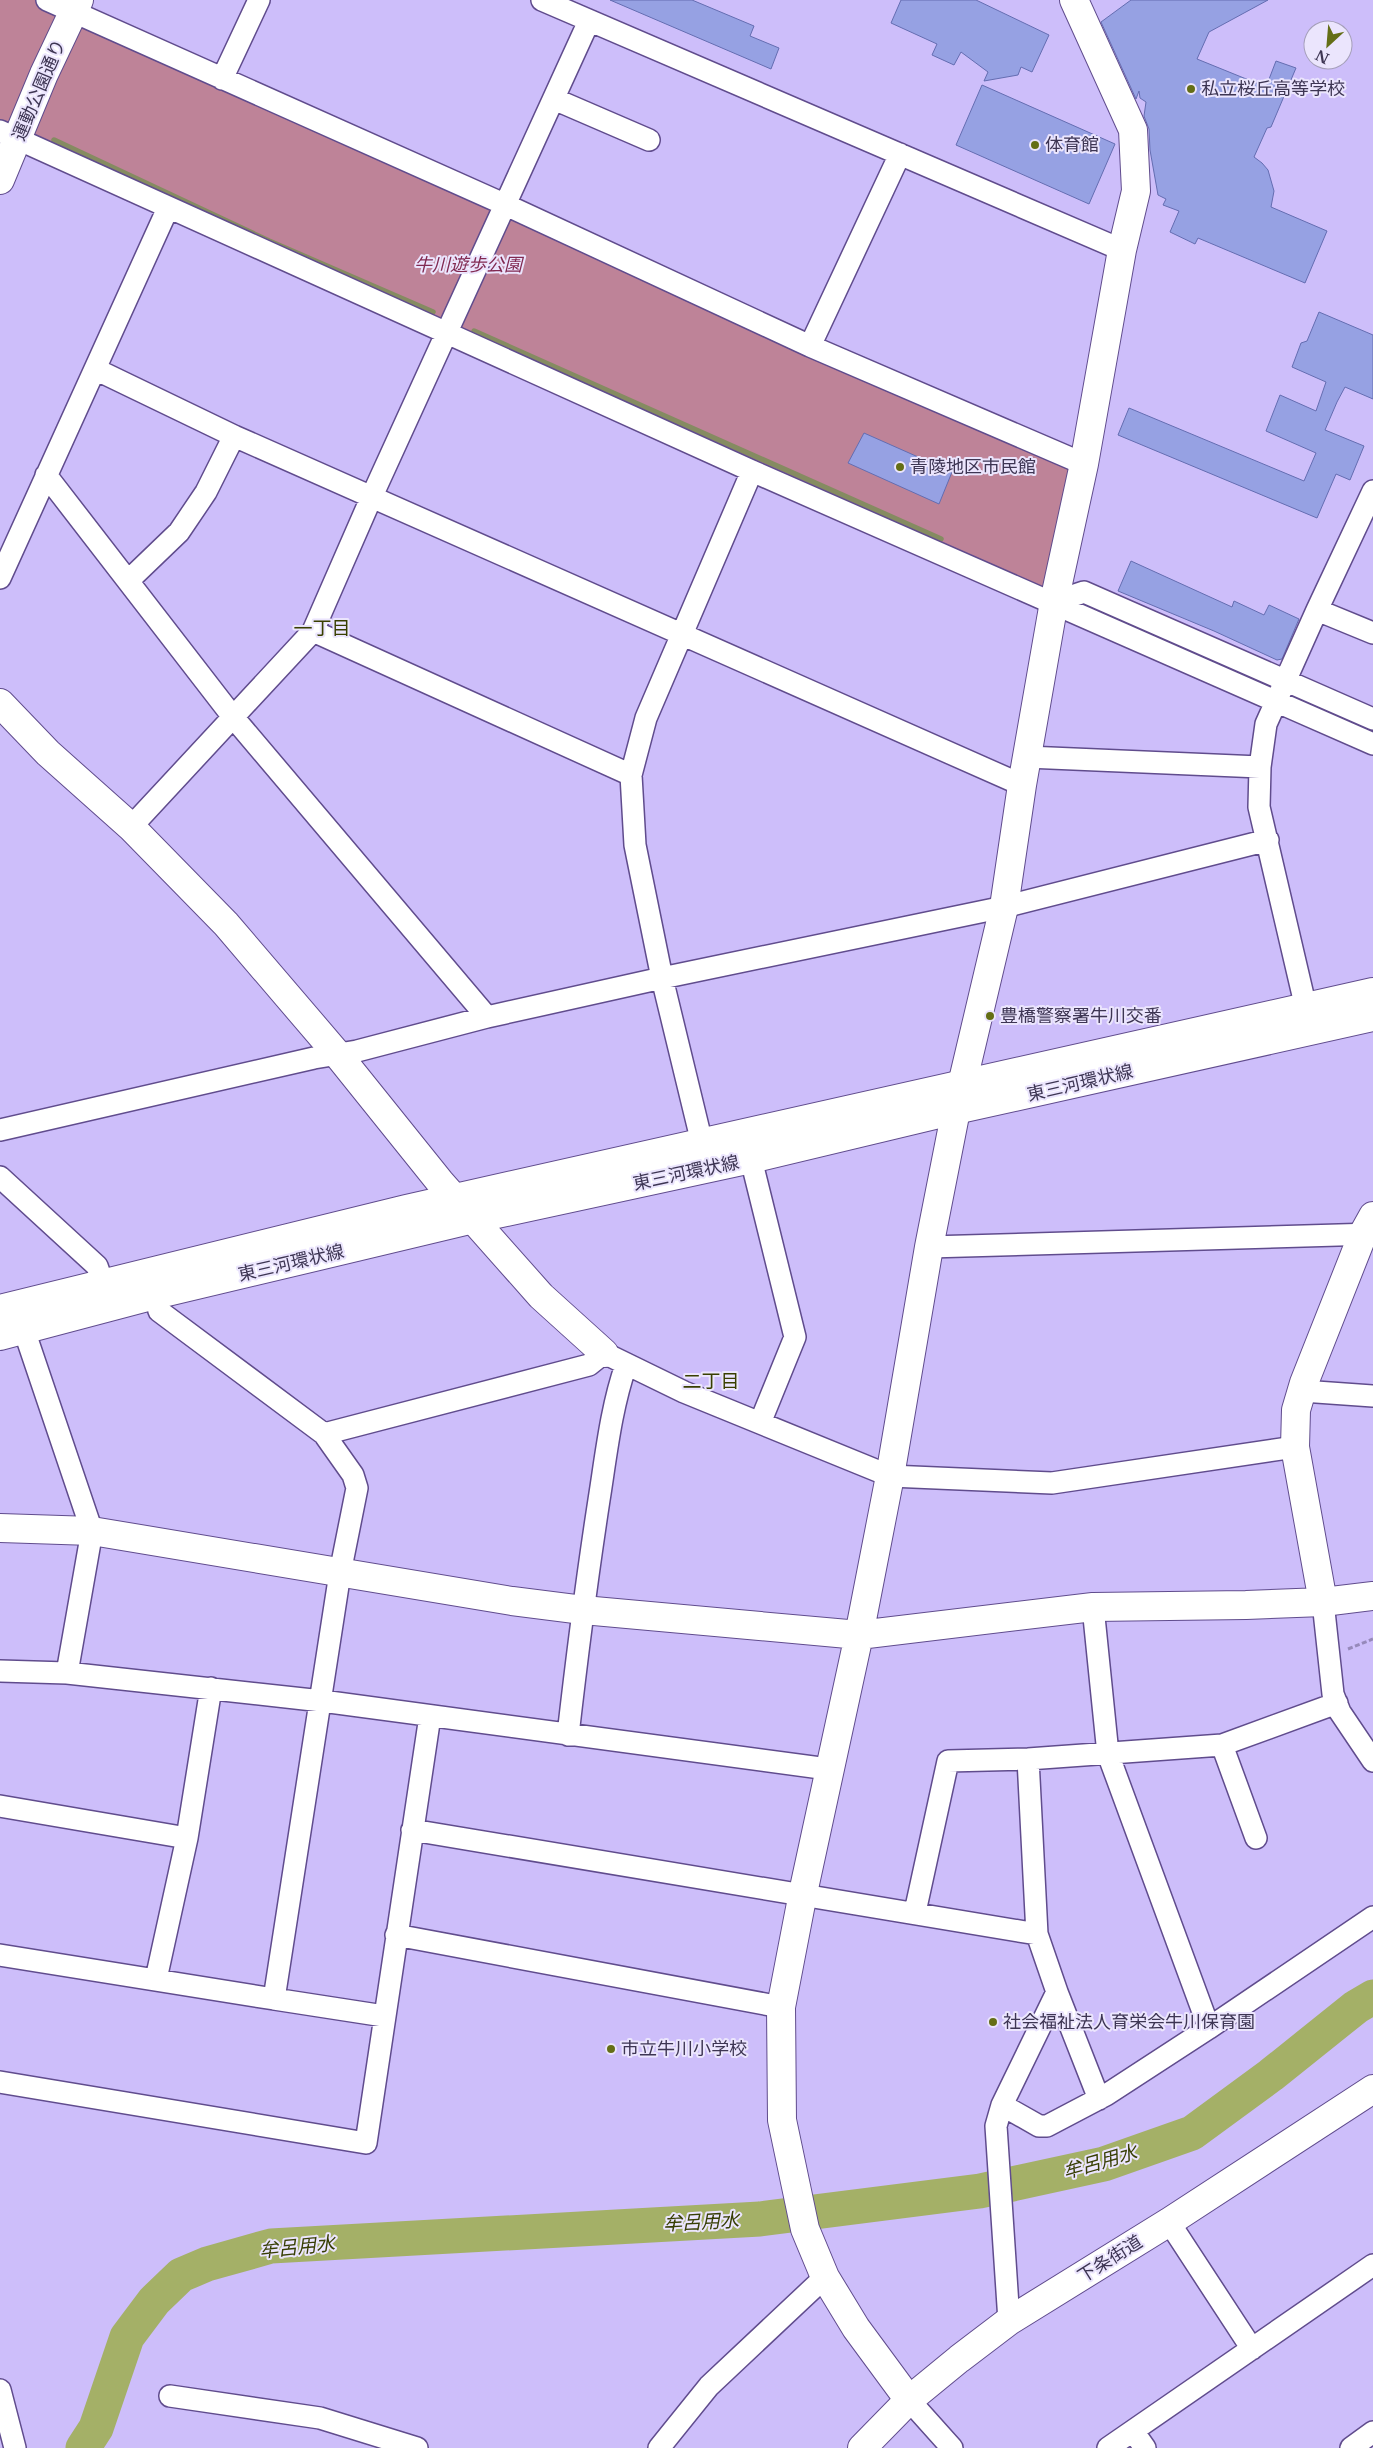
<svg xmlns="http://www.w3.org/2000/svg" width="1373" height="2448" font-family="'Libre Baskerville','Noto Sans JP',serif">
<rect width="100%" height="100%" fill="#cdbefa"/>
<path fill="#be8398" d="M0,0H45L1084,464L1054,602L0,131Z"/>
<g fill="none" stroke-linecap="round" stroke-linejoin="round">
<path stroke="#858b61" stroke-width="5.5" d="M54,140L269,241L433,312
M474,331L941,539"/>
<path stroke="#a4b067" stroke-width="35" d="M83,2448L96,2428L127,2337L154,2301L181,2275L207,2264L271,2246L760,2219L980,2191L1104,2164L1192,2133L1271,2075L1356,2007L1373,1997"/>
</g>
<path fill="#96a1e3" stroke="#646db1" d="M610,0H692L754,26L750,36L779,48L771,69Z
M901,0H976L1049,35L1032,72L1021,67L1018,75L984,81L988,72L961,52L954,65L932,55L937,44L891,23Z
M1131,0H1268L1209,32L1197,59L1266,87L1276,61L1296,68L1271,127L1267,128L1254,157L1262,163L1268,170L1274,191L1271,207L1327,231L1305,283L1198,238L1195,244L1170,232L1179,211L1163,205L1166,199L1158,195L1150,150L1149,129L1144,116L1146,102L1140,98L1139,91L1136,99L1101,22Z
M982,85L1115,144L1089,204L956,145Z
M1319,312L1373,335V399L1345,387L1337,402L1325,430L1364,446L1350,480L1336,474L1317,518L1118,435L1129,408L1304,481L1316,453L1266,431L1280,395L1316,411L1326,382L1292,367L1301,343L1307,341Z
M864,433L952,472L939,504L848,463Z
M1131,561L1232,607L1234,601L1264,615L1269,605L1299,619L1282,659L1277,660L1214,631L1118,591Z"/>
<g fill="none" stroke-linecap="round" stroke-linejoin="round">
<defs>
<path id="minor" d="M47,0L506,205L810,346L1084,464
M542,0L1122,250
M222,79L259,0
M554,99L649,140
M0,131L752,471L1373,744
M810,346L900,154
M95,369L234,436L1022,785
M46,475L233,717L487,1017
M0,578L168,208
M128,581L179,532L206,492L234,436
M1054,602L1084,592L1373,719
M1317,610L1373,633
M313,631L631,775
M1027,757L1260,767
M131,827L313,631L372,496L589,21
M1309,1021L1259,807L1260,767L1266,724L1317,610L1373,491
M0,1130L314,1058L357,1051L487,1017L662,978L1004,907L1268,840
M702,1143L662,978L635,845L631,775L646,718L752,471
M751,1159L795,1337L760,1423
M0,1177L97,1266L103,1283
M929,1247L1373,1234
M24,1330L92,1531L67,1673
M1302,1391L1373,1396
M324,1434L589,1365L604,1353L684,1392L890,1476L1052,1483L1295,1447
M1323,1602L1333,1694L1340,1712L1373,1761
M1093,1607L1108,1754L1209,2028L1373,1917
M0,1671L67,1673L322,1701L828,1769
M568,1735C577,1656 587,1578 599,1500C606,1456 611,1408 626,1365
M1222,1745L1256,1838
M1028,1759L1037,1934
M0,1806L187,1838
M412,1830L1037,1934L1057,1992L1002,2105L996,2126L1009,2321
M915,1912L948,1761L1028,1759L1222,1745L1337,1703
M396,1935L781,2007
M0,1955L274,1999L340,1573L357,1488L353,1475L324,1434L159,1311L155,1295
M156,1979L187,1838L211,1688
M1057,1992L1099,2099
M274,1999L384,2016
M0,2082L366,2143L430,1716
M1002,2105L1039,2126H1047L1106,2095L1209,2028
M1169,2222L1252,2349
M0,2390L15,2448
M170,2396L320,2418L417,2448
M909,2400L952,2448
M1133,2431L1145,2448
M659,2448L709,2386L825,2277
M1108,2448L1373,2265
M1351,2448L1373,2432"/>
<path id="tertiary" d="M0,180L44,74L79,0
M0,703L48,753L131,827L226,924L338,1055L440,1182L541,1296L604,1353
M0,1528L92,1531L512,1601L583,1610L859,1635L1093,1607L1246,1605L1323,1602L1373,1596
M1323,1602L1295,1447L1296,1410L1304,1383L1363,1234L1373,1216
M909,2400L856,2328L825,2277L805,2229L782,2120L781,2007L803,1893L859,1635L890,1476L929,1247L956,1110L1004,907L1022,785L1054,602L1084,464L1122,250L1136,191L1133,130L1074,0"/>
<path id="primary" d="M0,1309L406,1209L1373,992
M0,1336L155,1295L474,1219L751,1159L956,1110L1373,1017
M862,2448L909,2400L959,2359L1009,2321L1169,2222L1373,2089"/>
</defs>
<use href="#minor" stroke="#604c8d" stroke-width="24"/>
<use href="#tertiary" stroke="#604c8d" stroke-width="30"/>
<use href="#primary" stroke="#604c8d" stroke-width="30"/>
<path stroke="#9689ba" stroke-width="3" stroke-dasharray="5 2.5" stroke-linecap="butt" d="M1348,1649L1373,1639"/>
<use href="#minor" stroke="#fff" stroke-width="21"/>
<use href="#tertiary" stroke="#fff" stroke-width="28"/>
<use href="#primary" stroke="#fff" stroke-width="28"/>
</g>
<g fill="#646e16" stroke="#ebe5fd" stroke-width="2">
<circle cx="1191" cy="89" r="5"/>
<circle cx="1035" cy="145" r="5"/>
<circle cx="900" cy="467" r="5"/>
<circle cx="990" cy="1016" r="5"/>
<circle cx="993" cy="2022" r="5"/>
<circle cx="611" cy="2049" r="5"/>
</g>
<g text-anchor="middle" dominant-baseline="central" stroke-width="4" stroke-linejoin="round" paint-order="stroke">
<g font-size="18" fill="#3d3553" stroke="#ebe5fd" text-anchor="start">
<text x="1201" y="89">私立桜丘高等学校</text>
<text x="1045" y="145">体育館</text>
<text x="910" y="467">青陵地区市民館</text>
<text x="1000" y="1016">豊橋警察署牛川交番</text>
<text x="1003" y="2022">社会福祉法人育栄会牛川保育園</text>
<text x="621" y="2049">市立牛川小学校</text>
</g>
<g font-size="18" fill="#3d3553" stroke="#ebe5fd">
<text transform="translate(39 90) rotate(-67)">運動公園通り</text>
<text transform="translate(1080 1083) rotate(-13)">東三河環状線</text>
<text transform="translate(686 1173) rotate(-12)">東三河環状線</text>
<text transform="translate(291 1263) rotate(-13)">東三河環状線</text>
<text transform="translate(1110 2259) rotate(-32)">下条街道</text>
</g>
<g font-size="18" font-style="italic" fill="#812951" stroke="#ebe5fd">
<text x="468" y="265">牛川遊歩公園</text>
</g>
<g font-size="19" fill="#393f00" stroke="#ebe5fd">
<text x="322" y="628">一丁目</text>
<text x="711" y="1381">二丁目</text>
</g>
<g font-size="19" font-style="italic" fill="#373e04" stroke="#ebe5fd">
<text transform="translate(1100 2162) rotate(-16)">牟呂用水</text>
<text transform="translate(701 2222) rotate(-3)">牟呂用水</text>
<text transform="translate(297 2247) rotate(-6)">牟呂用水</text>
</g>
</g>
<g transform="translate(1328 45) rotate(206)"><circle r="24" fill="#ebe5fd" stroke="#a59fb9"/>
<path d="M0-4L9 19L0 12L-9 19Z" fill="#646e16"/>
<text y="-8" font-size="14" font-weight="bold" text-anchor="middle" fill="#3d3553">N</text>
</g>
</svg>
